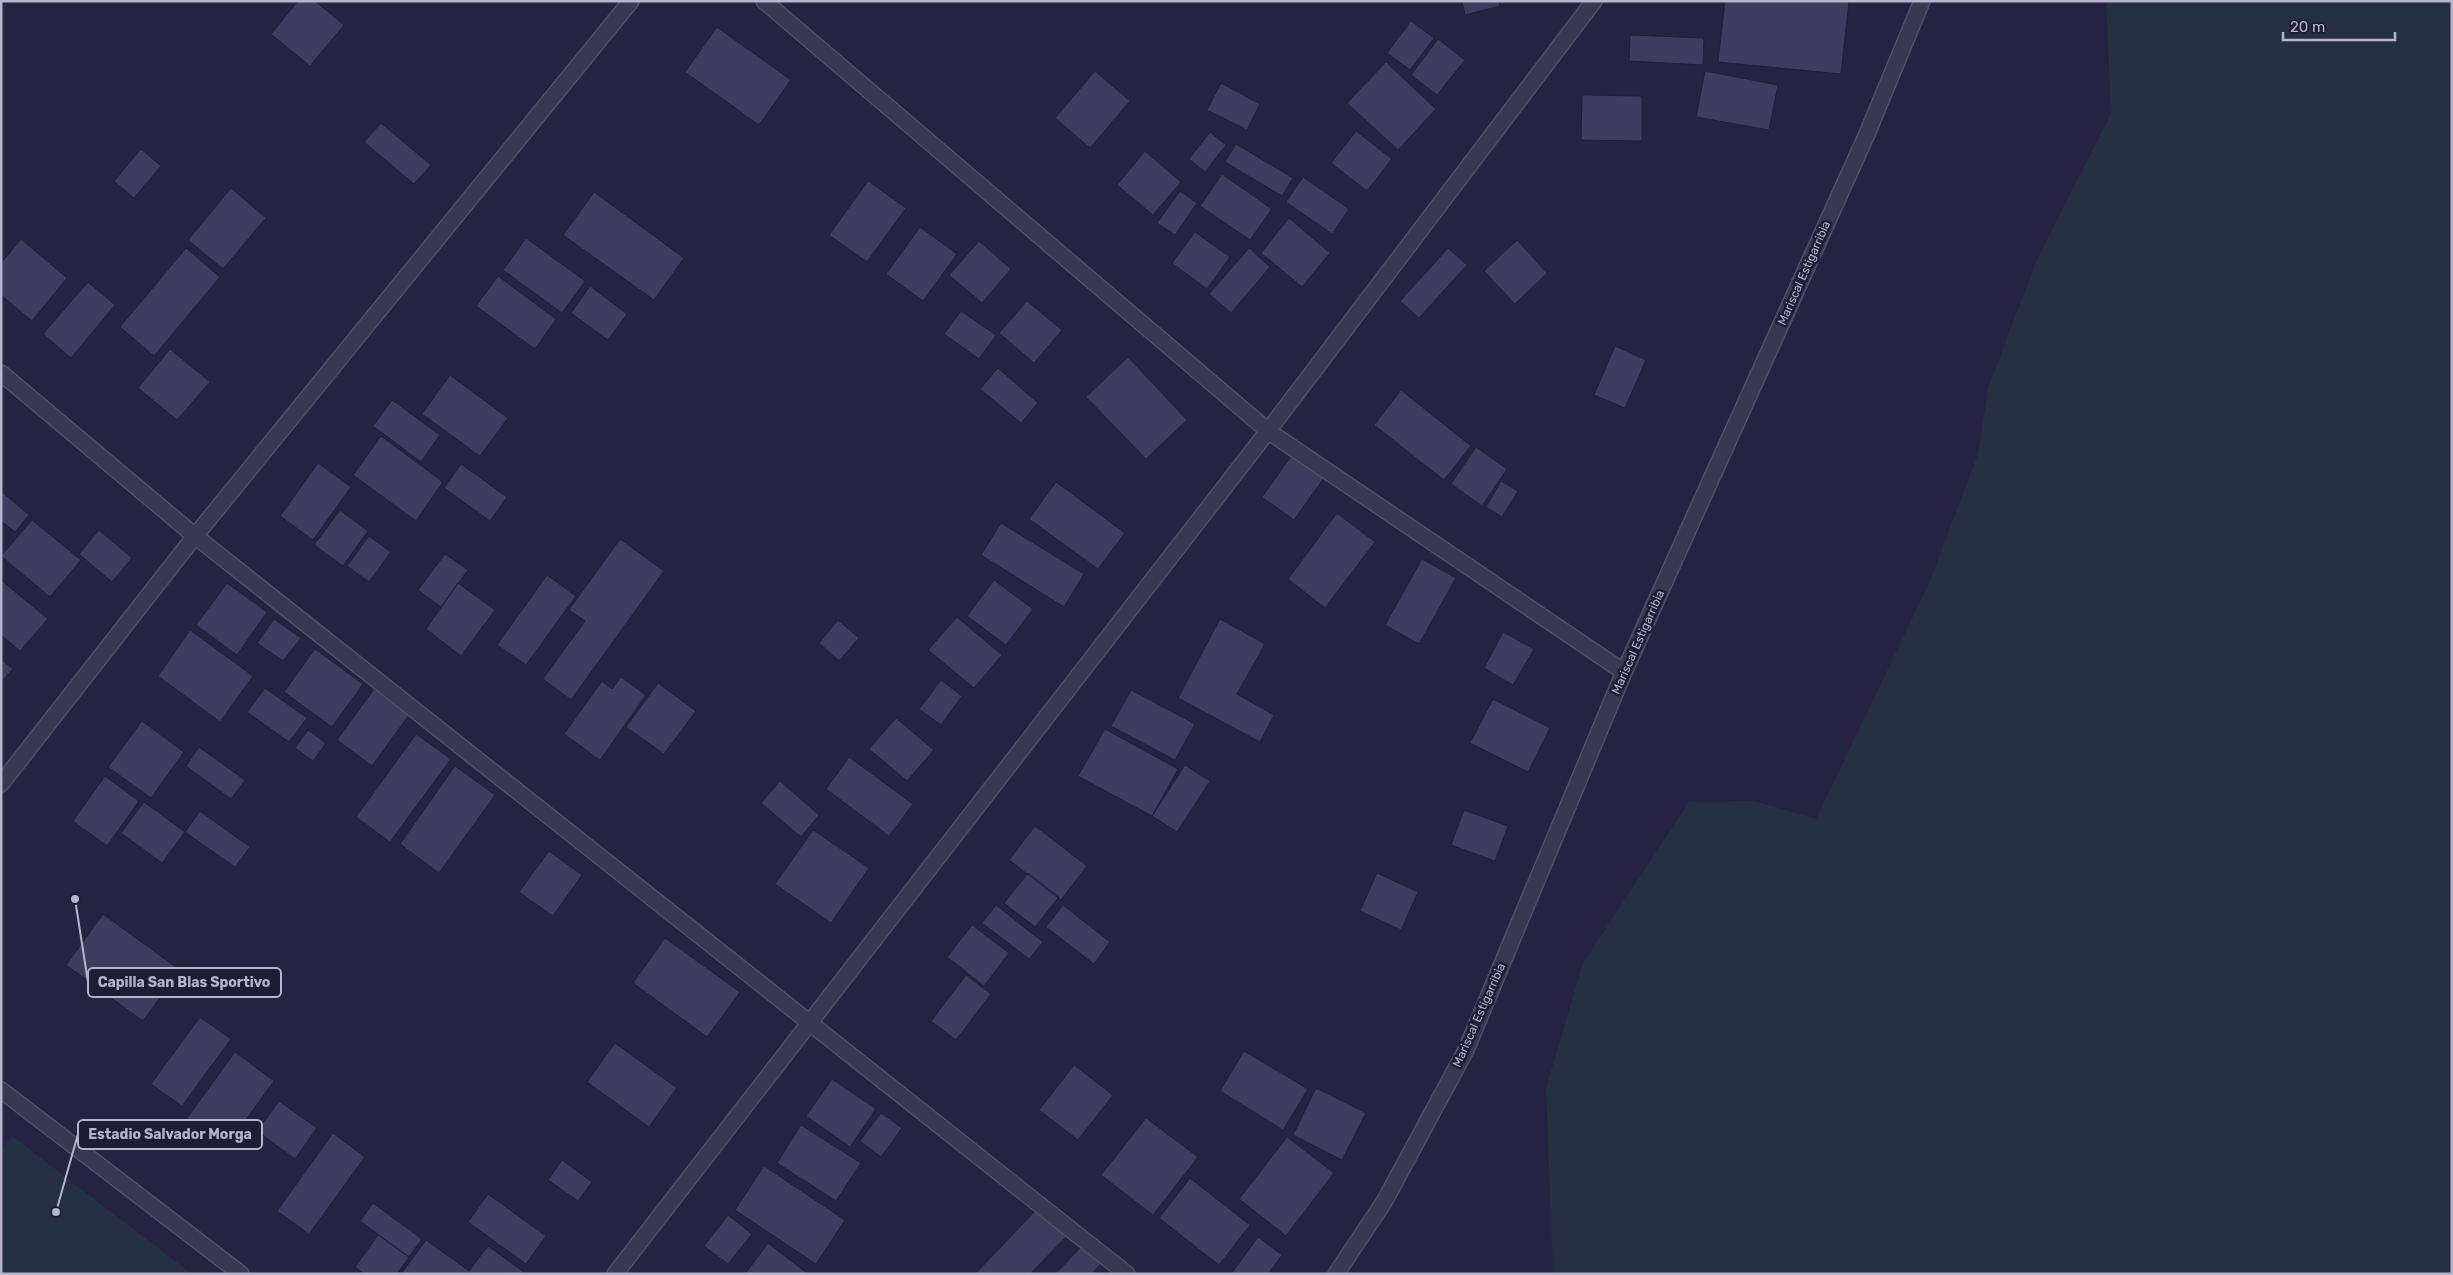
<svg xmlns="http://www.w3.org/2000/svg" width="2453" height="1275" font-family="Rubik,sans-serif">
<rect width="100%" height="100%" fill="#252242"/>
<path fill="#253043" d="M2106,1H2452V1274H1553L1546,1088L1583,963L1689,802L1754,801L1816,819L1929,583L1978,454L1988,388L2037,259L2111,114Z
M12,1136L192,1274H1V1150Z"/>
<path fill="#3f3c60" stroke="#201e38" d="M298,1H315L344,25L310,66L271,34Z
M1462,1H1499L1500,6L1465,15Z
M1725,1H1849L1841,74L1718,62Z
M1411,21L1434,38L1410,70L1387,53Z
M717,27L791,80L759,125L685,72Z
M1630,35L1704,38L1703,65L1629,61Z
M1438,39L1465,60L1437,95L1411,75Z
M1386,62L1436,109L1398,150L1347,103Z
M1095,71L1130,101L1090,148L1055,118Z
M1705,71L1778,85L1769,130L1696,117Z
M1221,83L1260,104L1247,130L1207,110Z
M1582,95L1642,96V141L1581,140Z
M381,123L431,165L414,184L364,142Z
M1356,131L1392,159L1367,191L1331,163Z
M1210,132L1226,145L1205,172L1189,159Z
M1236,144L1293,178L1282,196L1225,162Z
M141,149L161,166L134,198L114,181Z
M1145,151L1181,182L1153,215L1117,185Z
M1222,174L1272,209L1250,240L1200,206Z
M1303,177L1349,209L1332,234L1286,202Z
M868,181L906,208L867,262L829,235Z
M231,188L266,218L223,269L188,240Z
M1180,191L1197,203L1175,235L1157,223Z
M594,192L684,258L654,300L563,235Z
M1289,218L1330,253L1302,287L1261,253Z
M920,227L957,254L923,301L886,274Z
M1195,232L1230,257L1207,289L1172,263Z
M526,238L585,281L562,313L503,270Z
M21,239L67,278L32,321L1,295V263Z
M1517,240L1547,273L1515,304L1484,271Z
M979,241L1011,269L982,303L949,275Z
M186,248L220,277L154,356L120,327Z
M1249,248L1270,267L1231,313L1209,294Z
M1448,248L1467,265L1419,318L1400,301Z
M498,276L556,319L535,349L476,306Z
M88,282L115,305L71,358L43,334Z
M590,286L627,314L608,340L571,313Z
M1027,301L1062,330L1034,363L999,333Z
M961,311L996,335L979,359L944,334Z
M1615,346L1646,360L1625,408L1594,395Z
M170,349L210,382L177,420L138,388Z
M1128,357L1187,420L1146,459L1086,397Z
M998,368L1038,403L1021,423L980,389Z
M450,375L508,418L480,456L422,414Z
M1401,390L1471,446L1444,480L1374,425Z
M392,400L440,435L421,462L373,426Z
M381,436L443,482L416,521L353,475Z
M1476,447L1507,469L1482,506L1451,484Z
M1292,455L1324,478L1294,520L1262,497Z
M318,463L351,487L313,540L280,516Z
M461,464L507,497L490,521L444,488Z
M1501,481L1518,491L1502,517L1486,507Z
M1056,482L1125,533L1098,569L1029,519Z
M1,491L29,515L15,532L1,521Z
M340,510L368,531L343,566L314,545Z
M1337,513L1375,542L1325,608L1288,579Z
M32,520L81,560L50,597L1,556Z
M1001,523L1084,574L1064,607L981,555Z
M99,530L132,558L112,582L79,554Z
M369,536L391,552L369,582L347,566Z
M620,539L664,571L571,700L543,679L585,621L569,610Z
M445,554L468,570L441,607L418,590Z
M1422,559L1456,578L1419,644L1385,625Z
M547,575L576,596L526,665L497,645Z
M1,580L48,619L20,651L1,635Z
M994,580L1033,609L1006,645L967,616Z
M227,583L267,612L237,655L196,625Z
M458,583L495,610L461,656L426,629Z
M957,617L1002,655L974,688L928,650Z
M274,619L301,638L283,661L257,643Z
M1220,619L1265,644L1237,694L1274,715L1260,742L1178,698Z
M838,620L859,638L839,661L819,643Z
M190,630L253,676L220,722L158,676Z
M1503,632L1534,649L1513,685L1484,668Z
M315,649L363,684L332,727L284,692Z
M1,659L13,669L1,682Z
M621,677L646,695L600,760L564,734L602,681L612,689Z
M941,680L962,696L941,725L919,709Z
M658,683L696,711L664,754L626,727Z
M265,688L307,718L289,742L247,712Z
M374,689L409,715L372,766L337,740Z
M1131,690L1195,724L1175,760L1111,726Z
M1493,699L1550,728L1528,772L1470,743Z
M896,718L934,750L907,781L869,749Z
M142,721L184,752L151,798L108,767Z
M1105,729L1178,769L1152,816L1078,776Z
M308,730L326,743L313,761L295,748Z
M416,734L451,759L390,842L356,817Z
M199,747L245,780L231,799L186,766Z
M849,757L913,804L889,836L826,789Z
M1185,765L1210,781L1177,832L1152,816Z
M455,766L495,795L439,873L400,844Z
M105,776L139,801L107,846L73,821Z
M780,781L819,815L801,837L761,803Z
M144,802L185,832L162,863L121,833Z
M1464,810L1508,826L1495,861L1451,845Z
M200,811L250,847L235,867L185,832Z
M1035,826L1087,866L1061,900L1009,860Z
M813,830L869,868L831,923L775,884Z
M549,851L582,875L553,916L519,892Z
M1028,873L1059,897L1035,927L1004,903Z
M1377,873L1418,892L1401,930L1360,911Z
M996,905L1043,942L1029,959L982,923Z
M1063,905L1110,942L1094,964L1046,927Z
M103,914L180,970L143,1021L66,965Z
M972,925L1009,953L984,986L947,957Z
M665,938L740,992L707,1037L633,983Z
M966,975L991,994L956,1040L931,1021Z
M200,1017L231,1039L182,1106L151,1084Z
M615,1043L677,1088L649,1127L587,1082Z
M1244,1051L1308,1089L1283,1130L1220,1091Z
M235,1052L274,1081L227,1146L187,1118Z
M1074,1065L1113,1095L1078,1140L1039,1110Z
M832,1079L876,1109L850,1147L806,1116Z
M1316,1088L1366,1113L1342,1160L1293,1135Z
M279,1101L317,1128L295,1159L257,1131Z
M881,1113L902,1128L881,1157L860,1141Z
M1146,1118L1198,1157L1153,1215L1101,1175Z
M801,1125L861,1163L836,1201L777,1163Z
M333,1133L365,1157L309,1234L277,1211Z
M1287,1137L1334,1173L1286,1236L1239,1199Z
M562,1160L592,1182L578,1201L548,1180Z
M764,1166L845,1220L816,1264L735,1210Z
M1190,1178L1250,1225L1219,1265L1159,1218Z
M488,1194L546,1236L526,1264L468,1222Z
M373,1203L422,1239L409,1257L360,1221Z
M1038,1208L1067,1236L1030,1274H975Z
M728,1215L752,1234L728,1264L704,1246Z
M378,1235L409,1257L397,1274H364L355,1267Z
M1258,1237L1282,1255L1268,1274H1231Z
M426,1240L469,1271L488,1246L525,1273L401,1274Z
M768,1243L808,1274H745Z
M1083,1245L1102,1263L1091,1274H1055Z"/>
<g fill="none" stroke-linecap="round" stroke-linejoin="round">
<defs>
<path id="street" d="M764,1L1268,431L1624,672
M1,373L195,536L1127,1274
M1,784L195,536L631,1
M1,1090L241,1274
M615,1274L1268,431L1594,1
M1336,1274L1384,1202L1466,1050L1624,672L1867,134L1922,1"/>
</defs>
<use href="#street" stroke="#514f69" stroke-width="18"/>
<use href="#street" stroke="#393751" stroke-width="15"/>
</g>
<g text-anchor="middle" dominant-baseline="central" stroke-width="5" stroke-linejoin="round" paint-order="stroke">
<g font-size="12" fill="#b6b3cc" stroke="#1e1c37">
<text transform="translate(1804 273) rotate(-66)">Mariscal Estigarribia</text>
<text transform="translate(1638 642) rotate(-66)">Mariscal Estigarribia</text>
<text transform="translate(1479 1015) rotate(-66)">Mariscal Estigarribia</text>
</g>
</g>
<path fill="none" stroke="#b6b3cc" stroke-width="2" d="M75 899L88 982M56 1212L78 1134"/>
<g fill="#b6b3cc" stroke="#1e1c37" stroke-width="2">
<circle cx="75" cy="899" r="5"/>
<circle cx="56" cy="1212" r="5"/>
</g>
<g fill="#1e1c37" stroke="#b6b3cc" stroke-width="2">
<rect x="88" y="968" width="193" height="29" rx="5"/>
<rect x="78" y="1120" width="184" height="29" rx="5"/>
</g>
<g font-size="14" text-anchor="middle" font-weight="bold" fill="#b6b3cc">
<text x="184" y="987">Capilla San Blas Sportivo</text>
<text x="170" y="1139">Estadio Salvador Morga</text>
</g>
<rect width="2453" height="1275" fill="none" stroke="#b6b3cc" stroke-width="5"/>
<path d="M2283 32v8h112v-8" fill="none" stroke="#b6b3cc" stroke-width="2.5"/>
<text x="2290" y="32" font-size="15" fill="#b6b3cc" stroke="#1e1c37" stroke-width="4" paint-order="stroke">20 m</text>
</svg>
